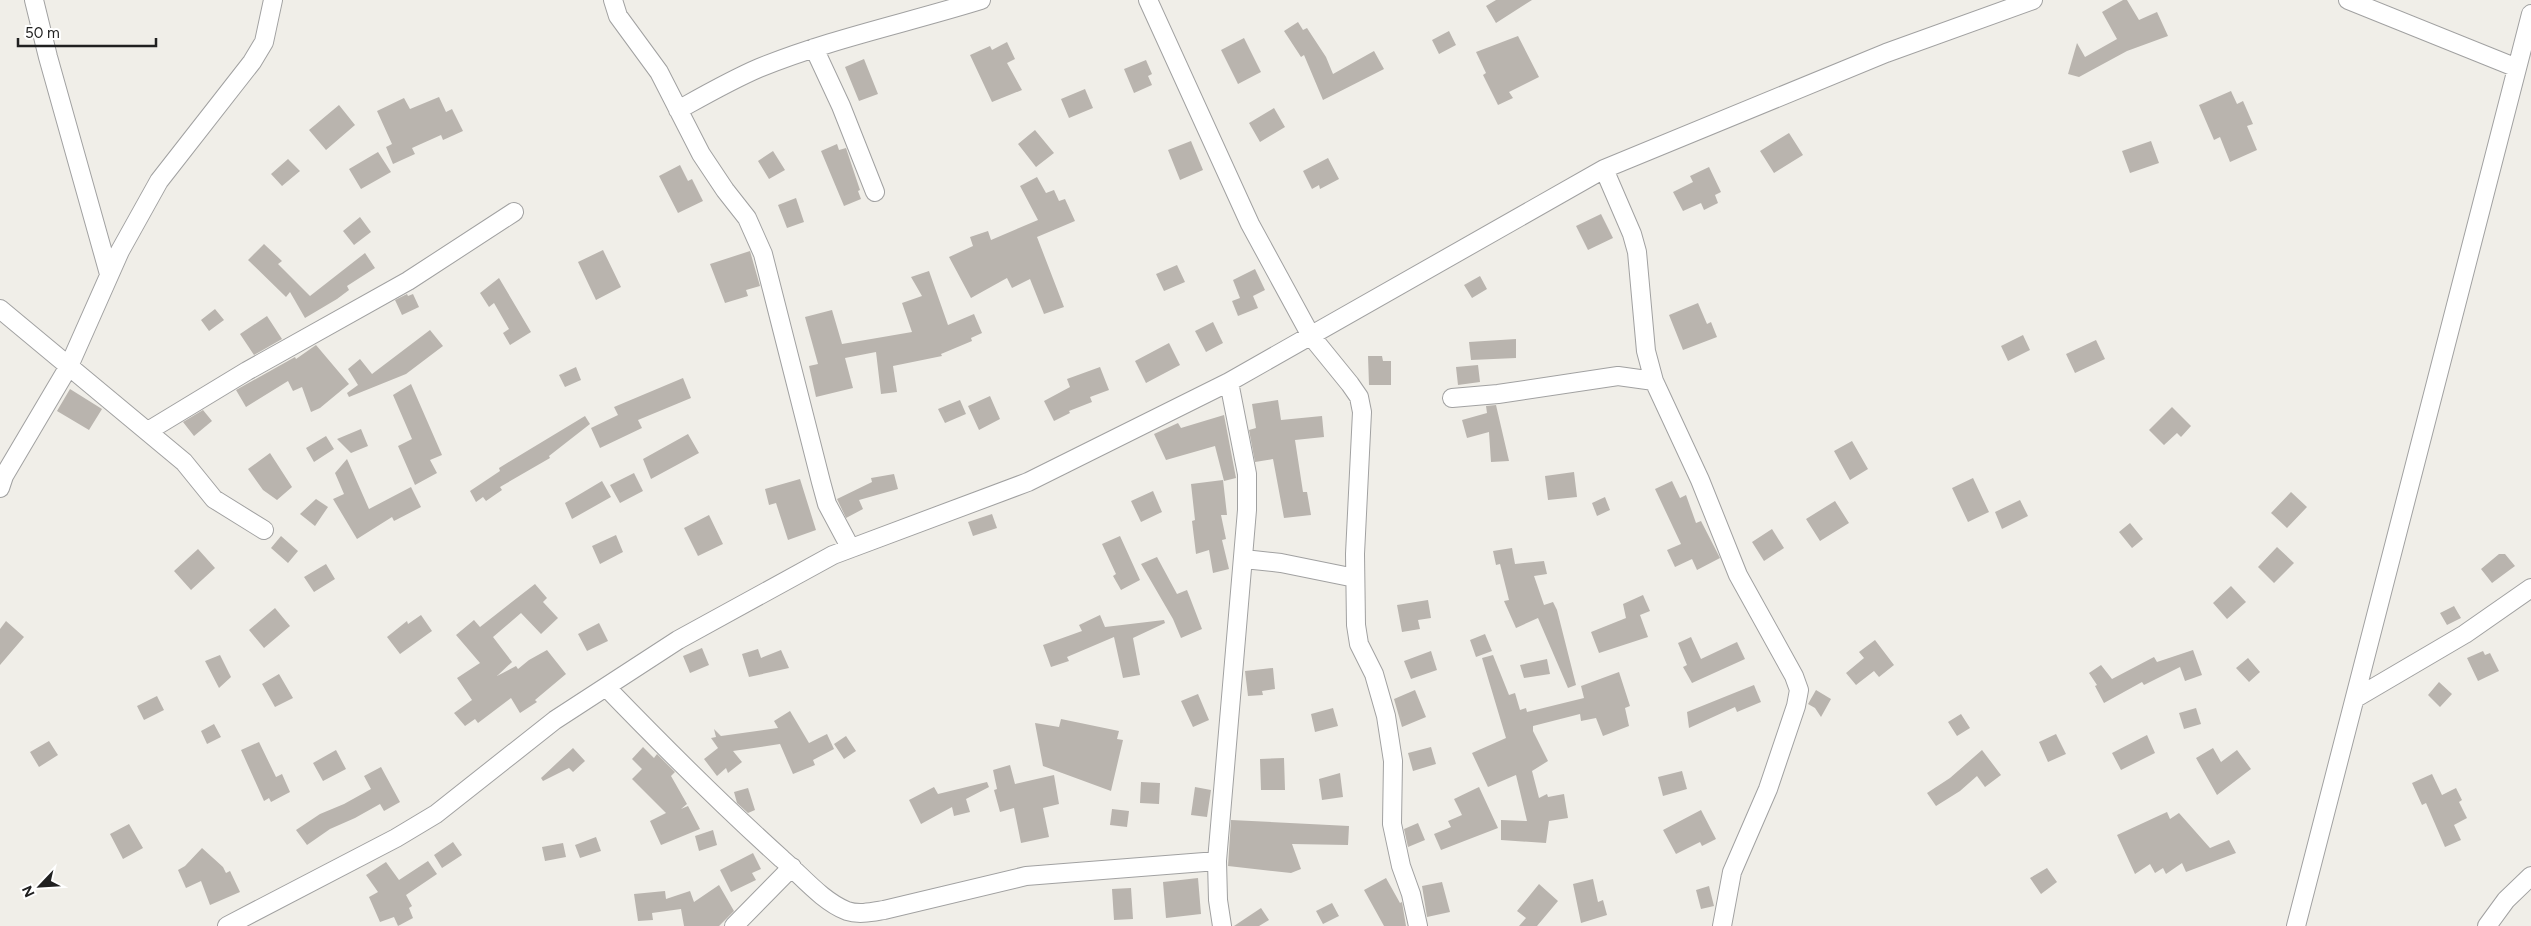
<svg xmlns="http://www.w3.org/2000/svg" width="2531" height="926" font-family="Figtree,sans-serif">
<rect width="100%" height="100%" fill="#f0eee8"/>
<path fill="#b9b4ae" d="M1496,0H1532L1496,23L1486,6Z
M2123,0H2127L2139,20L2157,12L2168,36L2127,51L2079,77L2068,74L2077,43L2085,57L2117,39L2102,12Z
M1298,22L1303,30L1307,28L1326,57L1333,74L1374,51L1384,69L1323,100L1304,55L1301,57L1284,31Z
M1449,31L1456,45L1439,54L1432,40Z
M1518,36L1539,77L1509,92L1513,98L1498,105L1483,75L1486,73L1476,52Z
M1244,38L1261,72L1238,84L1221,50Z
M1007,42L1015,59L1007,63L1022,90L992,102L970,55L990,46L992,50Z
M864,59L878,94L859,101L845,67Z
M1146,60L1152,74L1148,76L1152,85L1134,93L1124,69Z
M1085,89L1093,108L1069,118L1061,99Z
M2231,91L2237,104L2243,101L2253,124L2247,126L2257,150L2230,162L2220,137L2214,140L2199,105Z
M439,97L446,112L452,109L463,131L443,140L441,135L412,148L415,154L393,164L386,147L392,144L377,111L404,98L410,109Z
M339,105L355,125L326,150L309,130Z
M1274,108L1285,127L1260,142L1249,123Z
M1035,130L1054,153L1036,167L1018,144Z
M1789,133L1803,155L1774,173L1760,151Z
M1191,141L1203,170L1180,180L1168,150Z
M2151,141L2159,163L2130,173L2122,151Z
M837,144L839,150L846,148L860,190L858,191L861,199L844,206L821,151Z
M773,151L785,170L769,179L758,161Z
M378,152L391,172L361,189L349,169Z
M1328,158L1339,179L1320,189L1319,185L1312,189L1303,171Z
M288,159L300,171L282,186L271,174Z
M680,165L688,181L692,179L703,201L678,213L659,176Z
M1709,167L1721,192L1715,195L1718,203L1704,210L1701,203L1683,211L1673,192L1693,182L1690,176Z
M1037,177L1046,193L1054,190L1059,201L1065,199L1075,221L1037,237L1064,307L1044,314L1030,279L1012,288L1007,278L971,298L949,257L973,246L970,237L988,231L991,240L1038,220L1020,186Z
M796,198L804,222L787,228L778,205Z
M1601,214L1613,238L1588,250L1576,226Z
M360,217L371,232L354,245L343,231Z
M264,244L282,261L278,264L310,296L365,253L375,268L347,286L349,290L337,299L305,318L290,292L286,297L248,260Z
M603,250L621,287L596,300L578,262Z
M750,251L760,286L746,290L748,296L725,303L710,264Z
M1177,265L1185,282L1164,291L1156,274Z
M1255,269L1265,290L1253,296L1258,308L1238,316L1232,301L1240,298L1233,280Z
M929,271L948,325L974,314L982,333L971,338L972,341L941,354L942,356L893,366L897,392L881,394L876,352L845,358L853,388L816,397L809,366L818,364L805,317L832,310L842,344L912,332L902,303L922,296L911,277Z
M1480,276L1487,289L1472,298L1464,285Z
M499,278L531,332L510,345L503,333L509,329L494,303L489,307L480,293Z
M407,294L408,296L413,294L419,307L402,315L395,300Z
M1698,303L1707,324L1711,322L1717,337L1683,350L1669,315Z
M215,309L224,320L209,331L201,320Z
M267,316L282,339L254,355L240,334Z
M1213,322L1223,343L1206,352L1195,331Z
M430,330L443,346L406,374L349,397L347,393L358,385L348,369L360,359L372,374Z
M2023,335L2030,350L2008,361L2001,346Z
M1516,339V358L1471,360L1469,342Z
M2096,340L2105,359L2075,373L2066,354Z
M1169,343L1180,365L1146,383L1135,361Z
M316,345L349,384L320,408L311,412L302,387L293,391L288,381L246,407L236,390L295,357L296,359Z
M1368,356H1382L1383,361H1391V385H1369Z
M1478,365L1480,382L1458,385L1456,367Z
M576,367L581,380L565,387L559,375Z
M1100,367L1109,390L1090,397L1092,402L1069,411L1070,413L1054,421L1044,401L1070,387L1067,379Z
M683,378L691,398L638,420L642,428L600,448L591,428L618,415L614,407Z
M411,384L442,455L430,460L437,473L415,485L398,446L412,439L393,395Z
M70,389L102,409L89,430L57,411Z
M990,396L1000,419L979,430L968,406Z
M960,400L966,414L945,423L938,409Z
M1278,400L1281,420L1322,416L1324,437L1295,440L1303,492H1307L1311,515L1284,518L1273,459L1255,462L1249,430L1256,428L1252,404Z
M1496,405L1509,461L1491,462L1489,432L1467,438L1462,420L1487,413L1486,406Z
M2172,407L2191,426L2181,437L2177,433L2164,445L2149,430Z
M203,410L212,421L194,436L183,422Z
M1224,415L1236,478L1224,481L1215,446L1166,460L1154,434L1178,423L1181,428Z
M585,416L590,424L549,456L550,458L500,487L502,490L486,501L483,497L476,502L470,491L500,471L499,468Z
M361,429L368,446L351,453L337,439Z
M688,434L699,453L651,479L643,459Z
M326,436L334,449L314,462L306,448Z
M1852,441L1868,469L1850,480L1834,451Z
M270,453L292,487L277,500L263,490L248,469Z
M347,459L369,509L411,487L421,507L394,521L392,517L357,539L333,499L344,494L335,473Z
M1574,472L1577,497L1548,500L1545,476Z
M634,473L643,491L620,503L610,485Z
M894,474L898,489L859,500L863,509L846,518L837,499L872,482L871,478Z
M1973,478L1989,512L1968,522L1952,488Z
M800,479L816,530L788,540L776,503L769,505L765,489Z
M1223,480L1227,515H1221L1226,539L1222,540L1229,569L1213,573L1209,550L1196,554L1192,521L1195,520L1191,484Z
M602,481L611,497L572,519L565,503Z
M1672,481L1680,498L1686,495L1696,523L1701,521L1720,558L1697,570L1692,559L1675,567L1667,550L1681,544L1655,489Z
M1153,491L1162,512L1141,522L1131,501Z
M2291,492L2307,507L2287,528L2271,513Z
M1605,497L1610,510L1597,516L1592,503Z
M316,499L328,507L315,526L300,514Z
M2020,500L2028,516L2002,529L1995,512Z
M1835,501L1849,523L1820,541L1806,519Z
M992,514L997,528L973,536L968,522Z
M709,515L723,544L698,556L684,528Z
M2130,523L2143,539L2132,548L2119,532Z
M1772,529L1784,548L1764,561L1752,542Z
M616,535L623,552L600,564L592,546Z
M281,536L298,551L288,563L271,548Z
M1120,536L1140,580L1121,590L1113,576L1116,574L1102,544Z
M2277,547L2294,563L2274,583L2258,567Z
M1512,548L1515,564L1544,561L1547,574L1534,576L1544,605L1553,602L1557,610L1576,685L1568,688L1538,618L1516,628L1504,601L1509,600L1500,564L1496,565L1493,551Z
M198,549L215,568L191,590L174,571Z
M2499,554H2505L2515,566L2492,583L2481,569Z
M1157,557L1177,594L1187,590L1202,629L1181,638L1173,619L1141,564Z
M326,564L335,579L314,592L304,577Z
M535,584L547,598L543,602L558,618L541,634L521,613L493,637L512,662L497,676L516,666L518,669L529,660L547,650L566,674L535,700L537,702L520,713L511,698L478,723L475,719L465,726L454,713L472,700L457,678L480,663L456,635L474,620L480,627Z
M2231,586L2246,602L2227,619L2213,603Z
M1643,595L1650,611L1640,615L1648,637L1599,653L1591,632L1626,618L1623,604Z
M1428,600L1431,618L1418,620L1420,629L1402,632L1397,605Z
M2454,606L2461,618L2447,625L2440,613Z
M275,608L290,626L264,648L249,630Z
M421,615L432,631L400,654L387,637L407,621L408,624Z
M1100,615L1105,627L1164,620L1165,623L1133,638L1140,675L1123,678L1114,637L1067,657L1069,661L1051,667L1043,645L1082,631L1079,625Z
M6,621L24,637L0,665V629Z
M599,623L608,641L587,651L578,634Z
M1485,634L1492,651L1476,657L1470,640Z
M1691,637L1701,659L1737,642L1745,659L1692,683L1683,667L1687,665L1678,643Z
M1875,640L1894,665L1879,677L1874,671L1856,685L1846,673L1864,658L1859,652Z
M702,648L709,665L690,673L683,656Z
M758,649L761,658L781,650L789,668L749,677L742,654Z
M2193,650L2202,675L2185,681L2180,667L2144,685L2142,682L2104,703L2095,686L2097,685L2089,673L2101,665L2112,679L2154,657L2157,662Z
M1431,651L1437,670L1411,679L1404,661Z
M2483,651L2485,655L2490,653L2499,671L2478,681L2467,658Z
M220,655L231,677L219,688L205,661Z
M1493,655L1509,695L1515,693L1520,710L1526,708L1527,712L1584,698L1581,686L1619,672L1630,706L1625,708L1629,726L1603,736L1596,718L1581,721L1580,714L1533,726V731L1548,761L1532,771L1539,798L1547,794L1548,797L1564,794L1568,818L1549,821L1546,843L1501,840V820L1527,821L1516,775L1488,787L1472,753L1506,738L1482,658Z
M2248,658L2260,672L2249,682L2236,668Z
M1547,659L1550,674L1524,678L1520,665Z
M1273,668L1275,689L1262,691L1263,695L1248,696L1245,671Z
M279,674L293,698L275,707L262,684Z
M2439,682L2452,694L2440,707L2428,695Z
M1754,685L1761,702L1737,712L1735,707L1689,728L1687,712Z
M1415,690L1426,717L1402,727L1394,699Z
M1816,690L1831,699L1821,717L1815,708L1808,704Z
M1198,694L1209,720L1193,727L1181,701Z
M157,696L164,710L144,720L137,706Z
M1333,708L1338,726L1315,732L1311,714Z
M2196,708L2201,724L2184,729L2179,713Z
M790,711L809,743L827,734L834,749L813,760L815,765L793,774L780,744L733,751L742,762L728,773L726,768L717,776L704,759L718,748L711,738L716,737L714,729L721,736L778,728L774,721Z
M1961,714L1970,728L1957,736L1948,722Z
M1061,719L1119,731L1117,739L1123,740L1111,791L1043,766L1035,723L1059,727Z
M214,724L221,737L207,744L201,731Z
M2056,734L2066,754L2048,762L2039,742Z
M2147,735L2155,753L2121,770L2112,753Z
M846,736L856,751L844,759L834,744Z
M49,741L58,755L39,767L30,752Z
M259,742L276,777L282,774L290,792L271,802L269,798L264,801L241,750Z
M643,747L654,758L657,754L675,772L671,776L687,804L681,809L688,806L700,829L661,845L650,821L666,813L632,779L642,769L632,759Z
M1431,747L1436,764L1413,771L1408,753Z
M573,748L585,761L573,772L569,768L543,781L541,778Z
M2213,748L2221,762L2237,750L2251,769L2217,795L2196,758Z
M336,750L346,769L323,781L313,763Z
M1982,750L2001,775L1985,787L1977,776L1960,791L1936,806L1927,793L1950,778Z
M1284,758L1285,790H1261L1260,759Z
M1010,765L1015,784L1054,775L1059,804L1043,808L1049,837L1021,843L1014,808L1000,812L994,790L997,789L993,770Z
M381,767L400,802L384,811L380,804L355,818L330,829L307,845L296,830L320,814L344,804L371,789L364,776Z
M1682,771L1687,789L1663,796L1658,777Z
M1340,773L1343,797L1322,800L1319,779Z
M2432,774L2442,795L2456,788L2462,800L2459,802L2467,818L2454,825L2461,840L2445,847L2426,803L2422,805L2412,783Z
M987,782L989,787L966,799L970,812L954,816L952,807L921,824L909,800L934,787L938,794Z
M1141,782L1160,783L1159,804L1140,803Z
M1195,787L1211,790L1207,817L1191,815Z
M1479,787L1498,828L1441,850L1434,834L1451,827L1448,821L1462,815L1454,799Z
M748,788L755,810L748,813L737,803L734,792Z
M1112,809L1129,811L1127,827L1110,825Z
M1701,810L1716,839L1702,846L1700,842L1676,854L1663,830Z
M2167,812L2170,819L2179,813L2210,848L2229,840L2236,853L2186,872L2182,863L2166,874L2163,868L2155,873L2150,864L2135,874L2117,835Z
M1231,820L1349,826L1348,845L1292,844L1301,869L1291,873L1228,866Z
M1418,823L1425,840L1408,847L1404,829Z
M129,824L143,848L123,859L110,834Z
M713,830L717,845L699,851L695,836Z
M596,837L601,851L580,858L575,845Z
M453,842L462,855L442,868L434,855Z
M563,843L566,857L545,861L542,847Z
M202,848L223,867L226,873L230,871L240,892L210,905L201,881L186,888L178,870L185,866Z
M753,853L761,869L752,873L756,880L731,892L720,870Z
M428,861L437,874L406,895L412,906L409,908L413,918L398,926L394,917L380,922L369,897L378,892L366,875L386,862L399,880Z
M2047,868L2057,882L2041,894L2030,878Z
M1198,878L1201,914L1166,918L1163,882Z
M1386,878L1400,903L1402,902L1406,926H1384L1364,890Z
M1593,879L1598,902L1603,900L1607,915L1581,923L1573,884Z
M1442,882L1450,912L1427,917L1422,886Z
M1539,884L1558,901L1537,926H1519L1526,918L1517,911Z
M719,885L734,911L719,926H684L681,909L652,913L653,920L638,921L634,894L665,891L666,899L690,891L694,902Z
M1709,886L1714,906L1701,909L1696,890Z
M1131,888L1133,919L1114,920L1112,889Z
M1332,903L1339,916L1323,924L1316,911Z
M1261,908L1269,920L1259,926H1234Z"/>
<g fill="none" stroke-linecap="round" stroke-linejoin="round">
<defs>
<path id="minor" d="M34,0L48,57L109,274
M613,0L618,16L659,72L701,154L725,190L747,218L763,254L821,482L827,504L850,547
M1148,0L1250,224L1311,336L1350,384L1359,397L1362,412L1355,554L1356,625L1359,644L1374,674L1386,716L1393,761L1392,824L1401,866L1411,894L1418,926
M2348,0L2517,68
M814,48L841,106L875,192
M678,110C705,95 731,80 759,68C830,39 907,23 981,0
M1604,169L1632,234L1637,252L1646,351L1654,381L1700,480L1738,575L1794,676L1799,690L1796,706L1768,789L1732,872L1722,926
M0,309L184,462L214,499L264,530
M1452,398L1498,394L1618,376L1654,381
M148,431L247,371L408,281L514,212
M0,488L4,476L69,366L120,251L159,181L252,62L264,42L273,0
M1244,559L1281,563L1355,578
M606,687C663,746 721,804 782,859C802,876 822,901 847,911C859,915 872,912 884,910L1026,876L1217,861
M2356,698L2465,634L2531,588
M227,926L396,838L436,814L555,720L678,640L833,555L1028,482L1229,382L1604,169L1886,53L2033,0
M734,926L792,867
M1222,926L1218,900L1217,861L1247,510V474L1229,382
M2296,926L2531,14
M2487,926L2506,900L2531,876"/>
</defs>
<use href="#minor" stroke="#a1a1a1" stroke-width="20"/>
<use href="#minor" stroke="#fff" stroke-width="18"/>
</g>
<g transform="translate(40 886) rotate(245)" stroke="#ffffff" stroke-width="4" paint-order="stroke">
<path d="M0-4L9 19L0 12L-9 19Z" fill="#202020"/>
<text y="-8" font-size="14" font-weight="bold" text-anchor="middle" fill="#202020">N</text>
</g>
<path d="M18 38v8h138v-8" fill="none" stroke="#202020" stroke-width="2.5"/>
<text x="25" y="38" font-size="15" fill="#202020" stroke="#ffffff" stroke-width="4" paint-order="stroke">50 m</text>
</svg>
